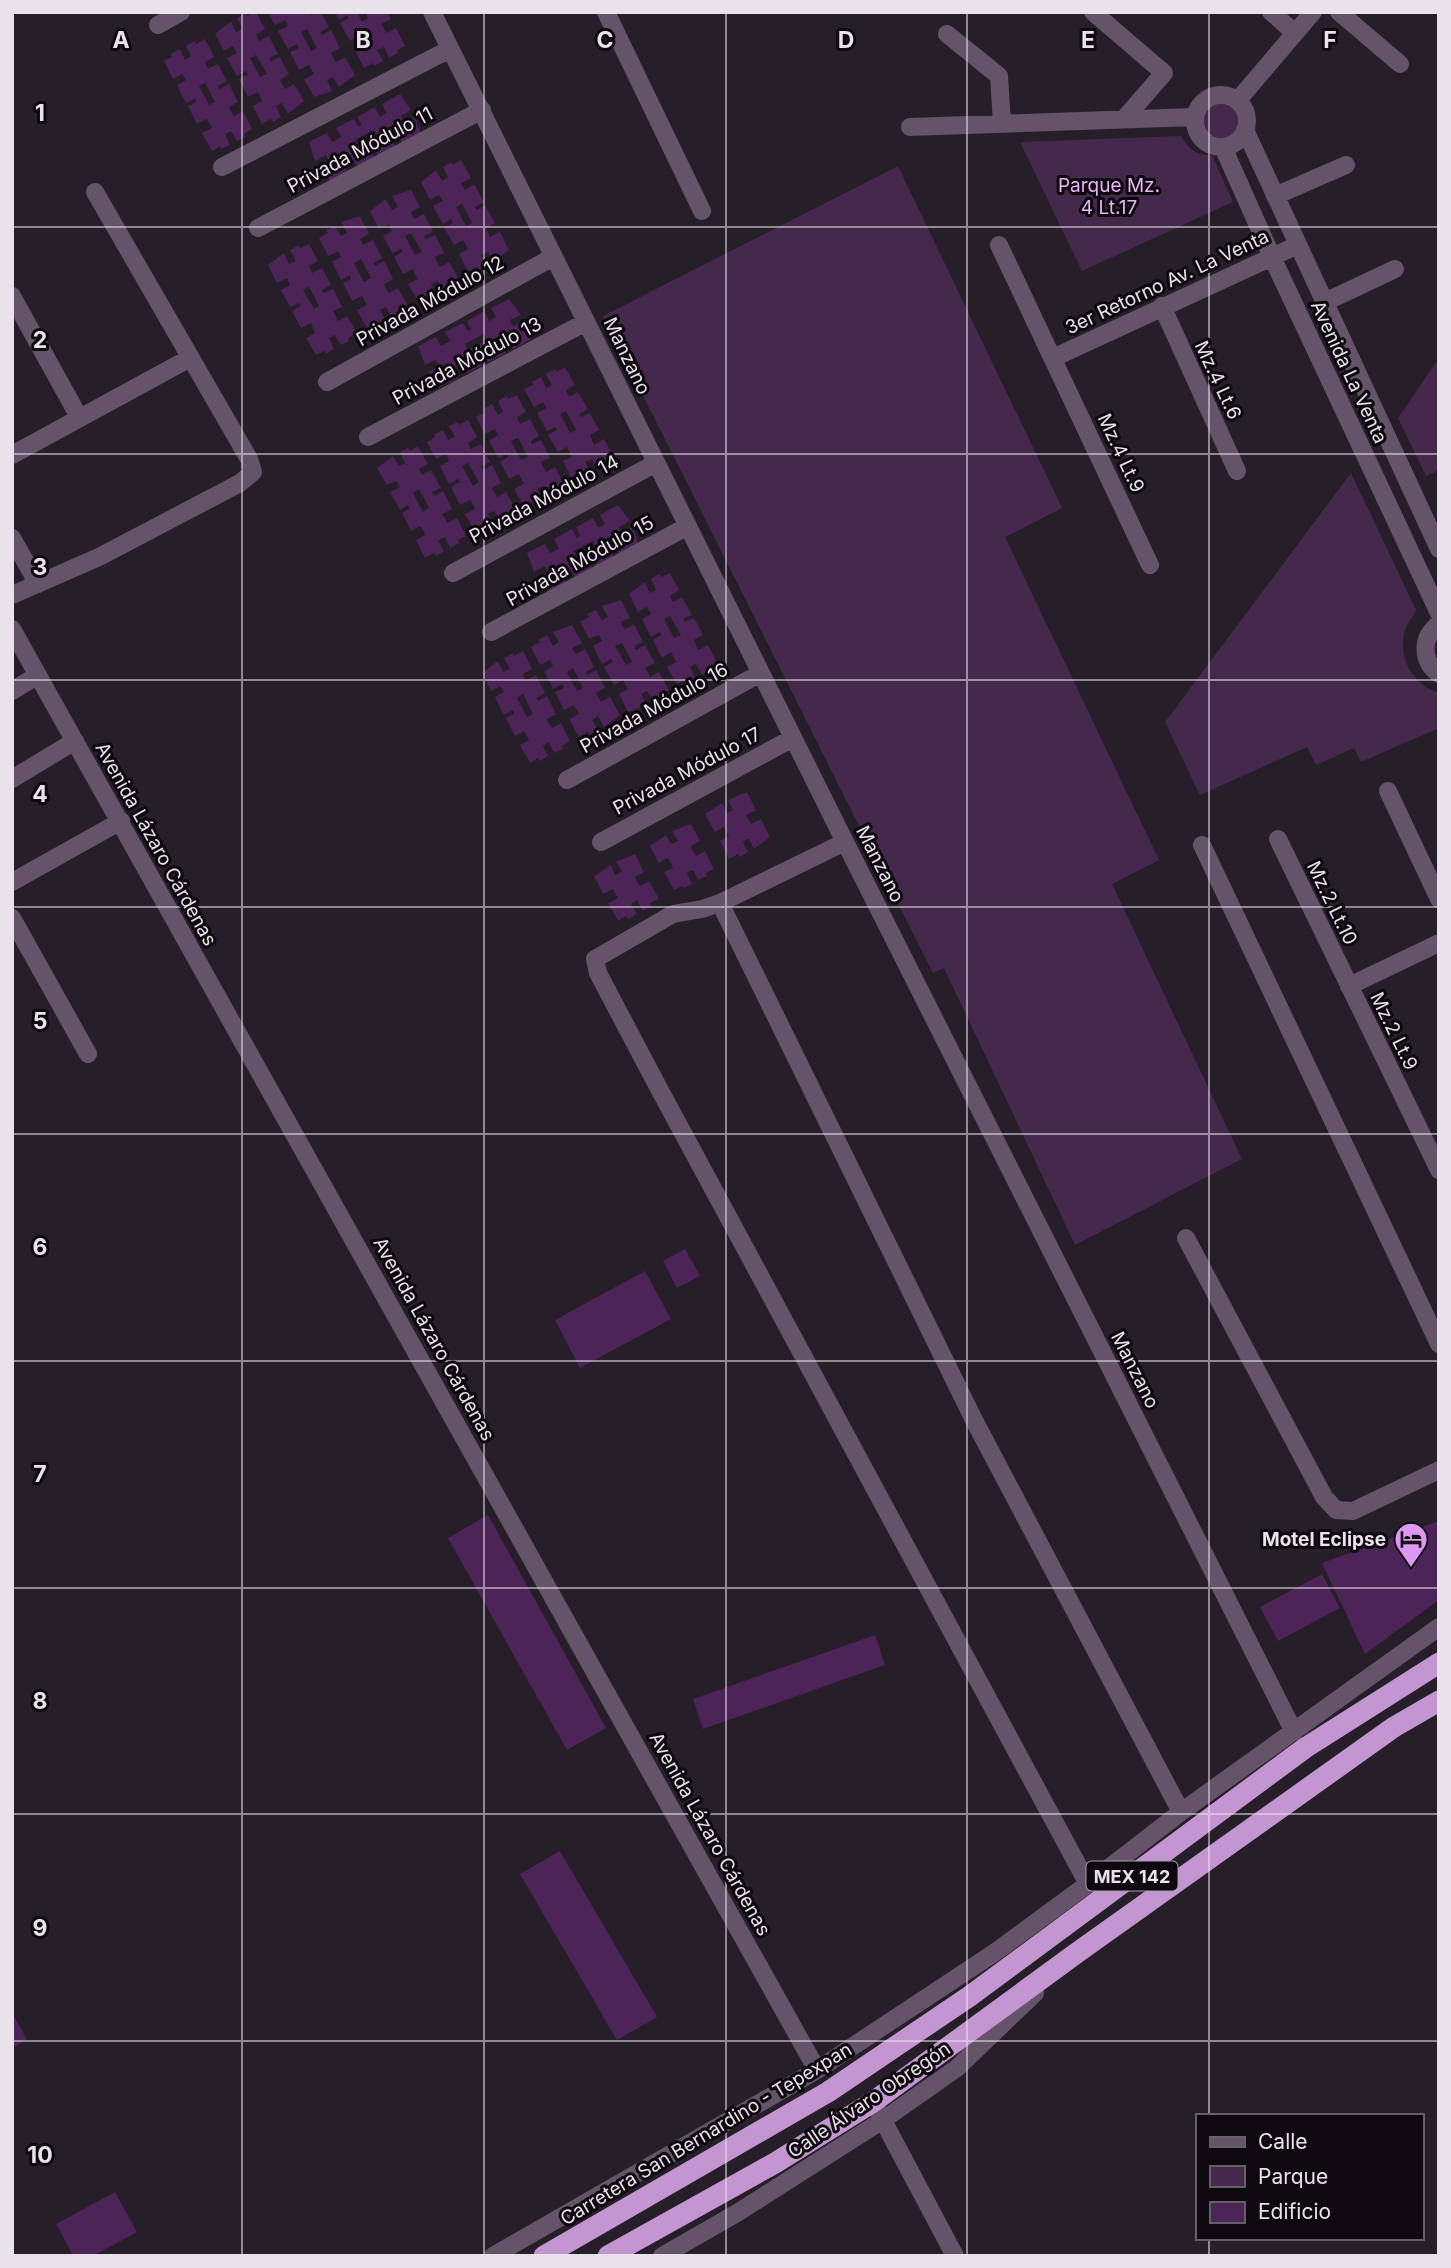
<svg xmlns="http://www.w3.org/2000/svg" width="1451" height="2268" font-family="Inter,sans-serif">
<rect width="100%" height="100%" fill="#261e29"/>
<path fill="#45294d" d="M1204 121a17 17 0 1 1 34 0a17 17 0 1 1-34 0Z
M1181,136C1188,149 1198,156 1212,155L1233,202L1082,271L1020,142Z
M898,166L1062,508L1005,537L1159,860L1112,884L1242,1159L1075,1245L944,968L933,973L603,316Z
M1439,358V470L1426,476L1398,418Z
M1351,473L1416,610C1413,617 1408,622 1405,630C1397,656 1412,685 1439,693V728L1361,762L1354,748L1316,765L1307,747L1200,795L1165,722Z"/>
<path fill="#4c2457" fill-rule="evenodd" d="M256,12L265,29L256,35L259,41L269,36L278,54L269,58L271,61L280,57L289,74L280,80L285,89L294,84L304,101L288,114L282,103L276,106L281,117L273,122L271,119L262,124L253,106L262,101L258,92L248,97L239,79L248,74L246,71L237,76L227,58L237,53L233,46L224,51L215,34L231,21L236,32L243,29L237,18L246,13L247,16ZM256,55L267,74L260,77L250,58Z
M268,12H309L310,15L321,12L329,27L320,32L322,35L331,30L340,48L331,53L336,62L345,57L355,75L339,87L333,77L327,80L332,91L314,97L304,79L314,74L309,65L299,70L290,52L299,48L297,44L288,49L278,31L288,26L285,20L275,25ZM307,29L317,48L311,51L301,32Z
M335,12H357L362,22L368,18L365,12H387L391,19L381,24L384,28L386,33L396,28L405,46L397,50L398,53L389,58L384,47L377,50L383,61L374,66L373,63L364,68L355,50L364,45L362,40L359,36L350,41L340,23L349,18L348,17L347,15L339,20Z
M205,39L214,57L205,62L208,69L218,64L227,81L218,86L220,89L229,84L238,102L229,107L234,116L243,111L252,129L244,134L245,137L237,141L231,131L225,134L230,145L221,149L220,146L212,151L202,133L212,128L207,119L197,124L188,106L196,102L195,98L186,103L177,85L186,80L182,74L173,79L164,61L172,57L171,54L180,49L185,60L191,56L186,46L195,41L196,44ZM205,83L215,102L209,105L199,86Z
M400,94L411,110L401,116L404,122L415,116L421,135L403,145L398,135L391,139L397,148L379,157L374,149L371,151L375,159L358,169L353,159L343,164L348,174L331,183L326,174L323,176L319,167L329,162L326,155L315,161L309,142L327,133L332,142L341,137L336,128L354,119L358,127L362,125L357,117L375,107L380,117L386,113L382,104ZM374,130L378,136L358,146L355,140Z
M461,160L471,178L461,183L465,190L474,184L484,202L475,207L477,210L485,205L495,223L486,228L490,237L500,232L509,250L493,262L488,252L481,255L487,265L478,270L477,267L468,272L459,254L468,249L463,240L454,245L444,227L453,223L451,219L443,224L433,206L443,201L439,195L430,200L421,182L436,170L442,181L448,177L443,167L451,162L453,165ZM462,204L472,223L466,226L456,207Z
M411,190L420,207L411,212L413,217L414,219L424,214L433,232L424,236L425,238L426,239L435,235L444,253L435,257L437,262L440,267L449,262L459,279L450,284L452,287L443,291L437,281L431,284L437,295L428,299L426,297L418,301L408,284L418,279L415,274L413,269L403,274L394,257L402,252V250L401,249L392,253L383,236L392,231L389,224L379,229L370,211L386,199L392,210L398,207L392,196ZM411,233L422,252L415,255L405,236Z
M360,216L369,234L360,239L363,245L373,240L382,258L374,263V264L375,266L384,261L393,279L384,284L386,289L389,293L398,288L408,306L392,318L386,307L380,310L386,321L377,326L375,323L367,328L357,310L367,305L364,300L362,296L352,301L343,283L351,279V277L350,275L341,280L332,262L341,257L338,251L328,256L319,238L328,233L326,230L335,226L341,236L347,233L341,222ZM361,259L371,278L364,282L354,263Z
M309,244L318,261L309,266L312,273L322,268L331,285L322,290L323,292L324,293L333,289L342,307L333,311L338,321L347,316L357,333L348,338L349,341L341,345L335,335L329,338L334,349L326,354L324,351L316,355L306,338L315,333L311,323L301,328L292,311L301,306L299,303L290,307L281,290L290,285L287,278L277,283L268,265L284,253L289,264L296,261L290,250L299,245L300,248ZM309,287L319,306L314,309L303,290Z
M509,299L521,315L510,320L511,323L513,326L524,321L530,340L513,349L507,340L501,343L506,353L488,362L483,353L480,355L485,364L467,373L462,364L453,368L458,378L440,387L435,379L433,380L428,372L439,366L435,360L425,365L418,346L436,337L441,346L450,341L445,332L463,323L468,331L470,330H471L467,321L484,311L489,321L496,317L491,308ZM484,334L487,340L468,350L465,344Z
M565,367L575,385L566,390L568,395L569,397L578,392L588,409L579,414L581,417L590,413L599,430L590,435L594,445L604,439L613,457L597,469L592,459L585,462L591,472L583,477L581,475L572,479L563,461L572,457L567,447L558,452L548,435L557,430L555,427L547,431L537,413L547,408L546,407L543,402L534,407L524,389L533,385L532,382L541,377L546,388L552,385L546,374L555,369L557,372ZM566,411L576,430L570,433L560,414Z
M517,395L526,412L517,417L519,422L520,424L530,419L539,436L531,441V443L532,444L541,440L550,458L541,462L543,467L546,472L555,467L564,484L549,496L543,486L537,489L543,500L534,504L532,502L524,506L514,489L524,484L519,474L509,479L500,462L508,457V455L507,454L498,458L489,441L498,435L495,429L485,434L476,417L485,412L483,409L492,404L498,415L503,412L498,401L507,396L508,399ZM518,438L528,457L521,460L511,441Z
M468,420L477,437L468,443L471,449L481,444L490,462L481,466L483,470L492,465L501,483L492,488L497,497L506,492L516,510L507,514L509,517L500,522L494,511L488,514L494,525L485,530L483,527L475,532L465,514L475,509L470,500L460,505L451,487L460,482L458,479L449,484L440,466L449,461L446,454L436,459L427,442L435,437L434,434L443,430L448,440L455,437L449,426L458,422L459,425ZM468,463L479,482L473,486L462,466Z
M418,446L428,464L419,469L422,475L431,470L441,488L432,492L434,496L443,491L452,509L442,514L445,518L447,523L457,518L466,536L458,540L459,543L450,548L445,537L441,539L438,541L444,551L436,556L434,553L425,558L416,540L425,535L423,530L420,526L411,531L402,513L410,508L409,507L408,505L400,510L390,492L400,487L396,481L387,485L377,468L393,456L399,466L402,465L405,463L400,452L408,448L410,451ZM419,489L429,508L423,512L413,493Z
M618,505L630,521L619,527L620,530L622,533L633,527L639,546L621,556L616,546L612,548L610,550L615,559L597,568L592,560L589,562L594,570L576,579L571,570L562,575L567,585L549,594L544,585L541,587L537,578L548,572L545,566L534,572L527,553L545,544L550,553L555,551L559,548L554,539L572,529L577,538L580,536L576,527L593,518L598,527H600L605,524L600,515ZM593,541L596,547L577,557L573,551Z
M670,573L679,590L670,596L673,602L682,597L692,615L683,619L685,622L694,618L703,635L694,640L698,650L708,645L717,663L709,667L710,670L702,675L696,664L693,665L690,667L695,678L687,683L685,680L677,684L667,667L676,662L671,652L662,658L653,640L661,635L660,632L651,637L642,619L651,614L650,612L647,607L638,612L629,594L645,582L650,593L656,590L651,579L659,574L661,577ZM670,616L681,635L674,638L664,619Z
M621,600L630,618L621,622L623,627L625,629L634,624L643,642L635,646V648L636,650L645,645L655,663L645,668L648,672L650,677L659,672L669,690L653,702L647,691L641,694L647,705L628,712L619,694L628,689L625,684L623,680L614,685L604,667L613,662L612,661L611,659L602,664L593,646L602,641L599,635L589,639L580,622L589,617L587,614L596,610L602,620L608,617L602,606ZM622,643L632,662L626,665L615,646Z
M572,625L582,643L572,648L576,654L585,649L594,667L586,672L587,675L596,670L605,688L596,693L601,702L610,697L620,715L604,727L598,716L592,720L598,730L589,735L588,732L579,737L569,719L579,714L574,705L564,710L555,692L564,688L562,684L553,689L544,671L553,666L550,660L540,665L531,647L540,642L538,640L547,635L553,646L559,642L553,632ZM573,668L583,688L577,691L567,672Z
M523,651L532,669L523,674L525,679L526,680L536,675L545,693L536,698L538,701L547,696L556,714L547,719L549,724L552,728L561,723L570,741L562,746L563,749L554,753L549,742L543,746L548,756L540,761L538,758L530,763L520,745L529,740L527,736L524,731L515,736L506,718L514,714V712L513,710L504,715L495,697L504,692L503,690L500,686L491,691L482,673L498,661L503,672L510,669L504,658L513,653L514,656ZM523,694L533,714L527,717L517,698Z
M747,792L756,810L746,815L751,824L761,819L770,837L754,849L749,839L745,840L743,842L748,852L740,857L738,854L729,859L720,841L729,836L724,827L715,832L705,814L722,803L727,813L733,810L728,800Z
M691,824L700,841L691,846L693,851L696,856L705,851L714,869L706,873L707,876L698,880L693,870L690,871L687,873L692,884L684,888L682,886L674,890L664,872L673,868L671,863L668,858L659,863L650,846L666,835L671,844L678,841L672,831Z
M635,854L644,872L635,877L637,882L640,886L649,881L659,899L650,903L651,906L643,911L637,900L631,904L637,914L628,919L626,916L618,921L608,903L618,898L615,893L613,889L603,894L594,876L611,865L615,875L622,871L616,862Z
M685,1249L700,1276L677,1288L663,1261Z
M645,1271L671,1319L580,1368L555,1320Z
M488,1515L606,1728L567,1750L448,1538Z
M1439,1521V1600L1365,1654L1322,1563Z
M1322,1574L1340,1608L1278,1641L1260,1607Z
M875,1635L885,1665L703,1729L693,1699Z
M560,1851L657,2017L617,2040L520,1874Z
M12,2013L27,2039L12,2048Z
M115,2192L137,2232L93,2256H73L56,2224Z"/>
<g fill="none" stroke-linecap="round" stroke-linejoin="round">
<path stroke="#65536a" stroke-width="18" d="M432,12L845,842L1294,1732
M606,12L702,211
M1093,12L1164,73L1124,119
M1271,12L1295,33
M1339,12L1400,64
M158,25L181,12
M947,34L999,76L1002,123
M1195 121a26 26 0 1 1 52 0a26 26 0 1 1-52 0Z
M1238,100L1313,12
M910,127L1194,117
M1245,130L1439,549
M1223,147L1272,257L1439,613
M222,167L450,49
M1275,196L1346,165
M258,228L482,110
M999,245L1150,565
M12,296L79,417
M1325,302L1395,269
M1162,306L1237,471
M1053,358L1298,245
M327,382L553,257
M368,437L586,322
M12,455L190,358
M12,538L38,584
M453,573L656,463
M12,595L99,557L240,483L253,472L249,459L95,192
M1439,624C1421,637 1421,661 1439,674
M12,629L817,2070
M491,632L688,526
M12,691L38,675
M12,779L75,741
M567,780L761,673
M1388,791L1439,899
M1278,839L1439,1170
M601,842L793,738
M845,842L720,903L702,909L673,914L595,959L598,973L656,1083L1088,1884
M1202,845L1439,1344
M12,882L121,821
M720,903L975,1422L1181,1812
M12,918L88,1054
M1349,986L1439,943
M1186,1238L1324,1497L1336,1510L1353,1511L1439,1470
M878,2111L955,2256
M493,2256L817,2070L994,1953L1088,1884L1181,1812L1439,1627
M662,2256L737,2213L883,2120L957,2068L1035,1993"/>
<path stroke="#c396d1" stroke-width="21" d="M544,2256L828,2092L970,1996L1305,1748L1439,1663
M608,2256L775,2163L873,2102L1078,1952L1394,1727L1439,1701"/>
</g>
<path fill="none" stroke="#e8e2ea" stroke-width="2" stroke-opacity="0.55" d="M242,12V2256M484,12V2256M726,12V2256M967,12V2256M1209,12V2116M12,227H1439M12,454H1439M12,680H1439M12,907H1439M12,1134H1439M12,1361H1439M12,1588H1439M12,1814H1439M12,2041H1439M1209,2238V2256"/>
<defs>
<symbol id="hotel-pin" viewBox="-11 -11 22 30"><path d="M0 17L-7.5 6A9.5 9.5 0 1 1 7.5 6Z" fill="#de98f3" stroke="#0d090e"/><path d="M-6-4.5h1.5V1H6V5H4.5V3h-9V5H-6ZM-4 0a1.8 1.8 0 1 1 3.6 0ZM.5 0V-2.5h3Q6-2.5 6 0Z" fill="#111"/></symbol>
</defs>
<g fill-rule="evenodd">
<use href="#hotel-pin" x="1392" y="1520" width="38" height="52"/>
</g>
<g text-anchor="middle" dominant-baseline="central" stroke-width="6" stroke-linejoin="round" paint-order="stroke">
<rect fill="#0d090e" stroke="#a6a1a8" stroke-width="2" x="1086.5" y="1861.5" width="91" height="29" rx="5"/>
<g font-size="18" font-weight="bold" fill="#e8e2ea">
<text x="1132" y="1876">MEX 142</text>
</g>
<g font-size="19" fill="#e8e2ea" stroke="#0d090e">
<text transform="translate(360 150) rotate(-28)">Privada Módulo 11</text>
<text transform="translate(1167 282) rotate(-25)">3er Retorno Av. La Venta</text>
<text transform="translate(430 301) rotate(-29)">Privada Módulo 12</text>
<text transform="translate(627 356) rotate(64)">Manzano</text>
<text transform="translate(467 361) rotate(-28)">Privada Módulo 13</text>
<text transform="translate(1349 372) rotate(65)">Avenida La Venta</text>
<text transform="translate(1218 380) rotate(65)">Mz.4 Lt.6</text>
<text transform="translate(1121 453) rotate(65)">Mz.4 Lt.9</text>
<text transform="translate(544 499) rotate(-28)">Privada Módulo 14</text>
<text transform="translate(580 561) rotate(-29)">Privada Módulo 15</text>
<text transform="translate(654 708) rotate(-29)">Privada Módulo 16</text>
<text transform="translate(687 771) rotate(-28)">Privada Módulo 17</text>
<text transform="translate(156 844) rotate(61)">Avenida Lázaro Cárdenas</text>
<text transform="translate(880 864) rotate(63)">Manzano</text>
<text transform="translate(1332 903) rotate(64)">Mz.2 Lt.10</text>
<text transform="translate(1394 1031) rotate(64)">Mz.2 Lt.9</text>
<text transform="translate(434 1339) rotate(61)">Avenida Lázaro Cárdenas</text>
<text transform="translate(1135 1370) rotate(63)">Manzano</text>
<text transform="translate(710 1834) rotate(61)">Avenida Lázaro Cárdenas</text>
<text transform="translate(869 2100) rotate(-34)">Calle Álvaro Obregón</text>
<text transform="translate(706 2134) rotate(-31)">Carretera San Bernardino - Tepexpan</text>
</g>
<g font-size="19" fill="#e6b5f5" stroke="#0d090e">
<text x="1109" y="185">Parque Mz.<tspan x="1109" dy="22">4 Lt.17</tspan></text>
</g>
<g font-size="19" font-weight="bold" fill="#e8e2ea" stroke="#0d090e" text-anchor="end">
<text x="1386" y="1539">Motel Eclipse</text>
</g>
</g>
<g font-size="23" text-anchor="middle" font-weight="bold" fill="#e8e2ea" stroke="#0d090e" stroke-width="6" stroke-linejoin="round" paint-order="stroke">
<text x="121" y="48">A</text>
<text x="363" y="48">B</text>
<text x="605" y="48">C</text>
<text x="846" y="48">D</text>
<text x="1088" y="48">E</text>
<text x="1330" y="48">F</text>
<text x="40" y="121">1</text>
<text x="40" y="348">2</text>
<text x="40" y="575">3</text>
<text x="40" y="802">4</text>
<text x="40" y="1029">5</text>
<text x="40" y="1255">6</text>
<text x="40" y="1482">7</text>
<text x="40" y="1709">8</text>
<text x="40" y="1936">9</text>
<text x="40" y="2163">10</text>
</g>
<rect width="1451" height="2268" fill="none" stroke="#e8e2ea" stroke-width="28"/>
<rect x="1196" y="2114" width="228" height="126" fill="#0d090e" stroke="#656066" stroke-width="2"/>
<rect x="1210" y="2137" width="35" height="10" fill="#65536a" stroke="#656066" stroke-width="2"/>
<text x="1258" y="2149" font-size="21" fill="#e8e2ea">Calle</text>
<rect x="1210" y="2166" width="35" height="21" fill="#45294d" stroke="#656066" stroke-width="2"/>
<text x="1258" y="2184" font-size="21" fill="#e8e2ea">Parque</text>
<rect x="1210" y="2202" width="35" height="21" fill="#4c2457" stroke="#656066" stroke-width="2"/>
<text x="1258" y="2219" font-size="21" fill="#e8e2ea">Edificio</text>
</svg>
